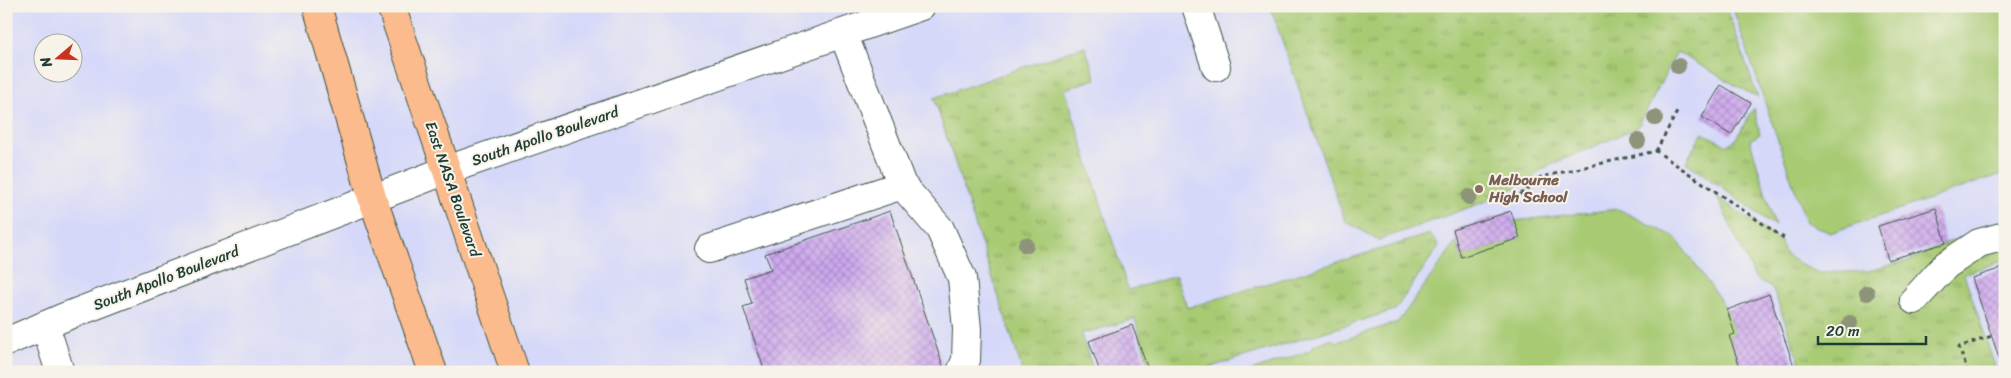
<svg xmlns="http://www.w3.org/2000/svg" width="2011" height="378" font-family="Sriracha,sans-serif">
<defs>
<pattern id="grass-tufts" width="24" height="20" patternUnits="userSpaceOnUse" patternTransform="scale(1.25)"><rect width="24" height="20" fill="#a7ca73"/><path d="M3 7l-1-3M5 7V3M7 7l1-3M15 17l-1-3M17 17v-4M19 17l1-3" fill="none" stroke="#87a55f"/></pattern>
<pattern id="building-cross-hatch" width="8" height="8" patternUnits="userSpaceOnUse" patternTransform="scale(1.25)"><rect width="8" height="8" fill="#cda7ef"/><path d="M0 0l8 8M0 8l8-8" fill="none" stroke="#a689c2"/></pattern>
</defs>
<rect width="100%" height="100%" fill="#f7f3e8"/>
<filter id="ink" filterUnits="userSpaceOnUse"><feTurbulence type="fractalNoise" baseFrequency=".02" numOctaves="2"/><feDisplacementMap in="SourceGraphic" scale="10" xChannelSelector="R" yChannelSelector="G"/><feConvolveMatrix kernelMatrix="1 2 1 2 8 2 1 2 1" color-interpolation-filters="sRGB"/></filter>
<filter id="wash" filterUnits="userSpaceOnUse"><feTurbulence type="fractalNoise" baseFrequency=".0096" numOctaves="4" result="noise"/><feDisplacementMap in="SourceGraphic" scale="20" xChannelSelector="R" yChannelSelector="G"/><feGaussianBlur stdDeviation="1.12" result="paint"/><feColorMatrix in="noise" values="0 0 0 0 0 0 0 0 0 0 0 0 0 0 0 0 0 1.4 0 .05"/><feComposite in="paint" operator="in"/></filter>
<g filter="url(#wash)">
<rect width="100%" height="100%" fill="#f3dbbe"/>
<path fill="#d5d8f9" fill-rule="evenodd" d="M6,6H2005V372H6ZM42,42H72V72H42Z"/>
<path fill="url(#grass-tufts)" stroke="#638454" d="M1270,6H1726L1758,98L1677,52L1638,127L1542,169L1532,179L1495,198L1379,240L1345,221Z
M1085,46L1096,79L1065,89L1128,290L1176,276L1187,308L1430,234L1439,246L1395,310L1195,372H1151L1135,319L1081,334L1094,372H1023L934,98Z
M1754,108L1760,134L1750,140L1775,226L1686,162L1702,133L1727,145L1735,140Z
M1717,197L1781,242L1786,255L1803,266L1820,273L1868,271L1910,260L1946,243L2005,223V260L1964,274L1997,372H1803L1773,289L1755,278Z"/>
<path fill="#a7ca73" stroke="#638454" d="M1732,6H2005V173L1830,233L1806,222Z
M1618,209L1675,237L1717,295L1727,310L1735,334L1729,336L1742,372H1248L1309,351L1314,345L1330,339L1337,342L1398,322L1456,242L1461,257L1519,238L1514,221Z"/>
<g id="blocks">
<path fill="url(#building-cross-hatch)" d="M1721,85L1751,103L1731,135L1702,117Z
M1936,208L1946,243L1888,260L1878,226Z
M890,211L945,372H765L743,307L752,304L744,278L771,269L765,254Z
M1511,211L1520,238L1461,257L1453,230Z
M2005,267V360L2000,361L1972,278Z
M1769,294L1796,372H1742L1729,336L1735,334L1727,310Z
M1132,325L1149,372H1100L1089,341Z"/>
</g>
</g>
<g filter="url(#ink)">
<use href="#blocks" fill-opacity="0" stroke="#3f5549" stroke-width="1"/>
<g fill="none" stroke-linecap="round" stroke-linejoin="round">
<defs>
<path id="minor" d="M1196,6L1216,67
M902,185L940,229L962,278L967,329L966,360L961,372
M709,249L902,185L843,33
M1914,300L1946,265L1979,243L2005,236
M45,325L60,372
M6,342L62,318L447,170L921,6"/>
<path id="major" d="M317,6L372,197L433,372
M391,6L515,372"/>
</defs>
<use href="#minor" stroke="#3f5549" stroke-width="30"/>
<use href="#major" stroke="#3f5549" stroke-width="30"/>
<path stroke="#3f5549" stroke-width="3" stroke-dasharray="4 4" stroke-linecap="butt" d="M1656,151L1677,112
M1514,200L1541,177L1656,151L1787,240
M1968,372L1959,347L1992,336"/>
<use href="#minor" stroke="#fff" stroke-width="28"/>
<use href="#major" stroke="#fbbb8d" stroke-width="28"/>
</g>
<g fill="#8d9479">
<circle cx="1678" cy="66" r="8"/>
<circle cx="1655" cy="118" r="8"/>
<circle cx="1638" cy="141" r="8"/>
<circle cx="1469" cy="197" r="8"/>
<circle cx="1026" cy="245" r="8"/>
<circle cx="1867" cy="293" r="8"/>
<circle cx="1850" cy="323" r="8"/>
</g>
</g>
<circle fill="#8d6e63" stroke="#f7f3e8" stroke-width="2" cx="1479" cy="189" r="5"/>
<g text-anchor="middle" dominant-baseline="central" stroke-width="4" stroke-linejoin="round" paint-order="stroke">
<g font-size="15" fill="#1f3d34" stroke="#f7f3e8">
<text transform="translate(545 136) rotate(-19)">South Apollo Boulevard</text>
<text transform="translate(453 189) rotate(71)">East NASA Boulevard</text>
<text transform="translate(166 278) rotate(-21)">South Apollo Boulevard</text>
</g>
<g font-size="15" font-weight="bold" fill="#785e54" stroke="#f7f3e8" text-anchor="start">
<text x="1489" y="180">Melbourne<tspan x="1489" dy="17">High School</tspan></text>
</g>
</g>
<rect width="2011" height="378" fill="none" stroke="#f7f3e8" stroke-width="25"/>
<g transform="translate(58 58) rotate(251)"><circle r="24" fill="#f7f3e8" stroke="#a1aaa0"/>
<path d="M0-4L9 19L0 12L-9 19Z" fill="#c8321e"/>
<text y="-8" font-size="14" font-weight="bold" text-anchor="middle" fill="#1f3d34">N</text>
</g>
<path d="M1818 336v8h108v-8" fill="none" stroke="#1f3d34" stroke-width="2.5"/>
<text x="1826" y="336" font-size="15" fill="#1f3d34" stroke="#f7f3e8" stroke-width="4" paint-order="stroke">20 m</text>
</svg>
